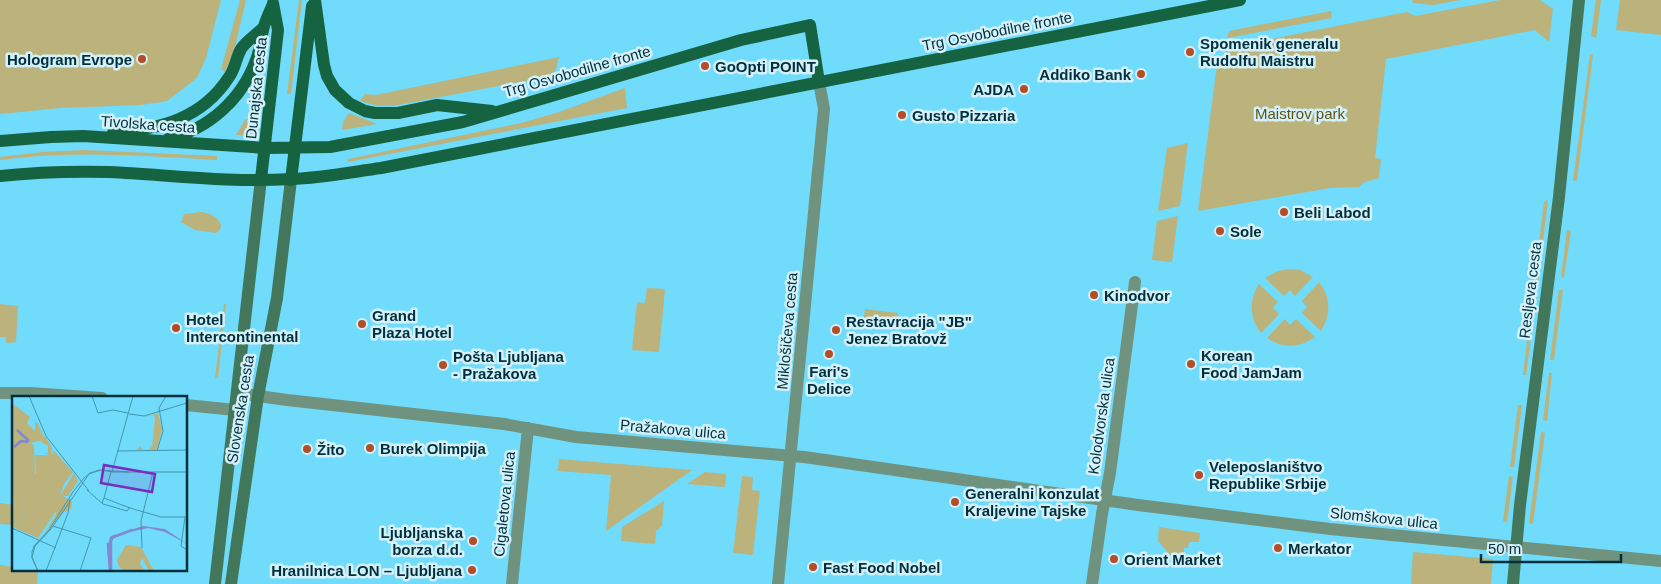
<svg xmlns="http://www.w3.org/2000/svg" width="1661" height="584" font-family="Arial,sans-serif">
<rect width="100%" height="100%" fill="#70dbfb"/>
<path fill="#bbb27c" d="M0,0H221L206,58L197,78L167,101L141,105L60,108L0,114Z
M240,0H246L234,51L225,72L221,69Z
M299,0H302L291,94H287Z
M1412,0H1461L1433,5L1413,3Z
M1500,0H1540L1553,9L1549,42L1535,30L1386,59L1375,158L1381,159L1379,178L1365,182L1359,187L1330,188L1198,211L1216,72L1219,58L1225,56L1226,48L1407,12L1415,16Z
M1596,0H1601L1596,38L1591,36Z
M1620,0H1661V35L1616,30Z
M1331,11L1332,18L1227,38L1229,31Z
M1590,54L1593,55L1577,180L1573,181Z
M559,57L556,69L551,76L393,106H378L360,101L365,94L376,95Z
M625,88L627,108L348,162V159L521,123L556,113Z
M257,113L254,136L236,135L245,120Z
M349,113L377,124L342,130L343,122Z
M1188,143L1180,206L1158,211L1167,148Z
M85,150L217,156V160C144,156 72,150 0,160V157L42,152Z
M1548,200L1538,283L1534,282L1544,202Z
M201,212C211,212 230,224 216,233L195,230L181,222L184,214Z
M1178,216L1172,262L1152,260L1157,221Z
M1567,230L1571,231L1564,278L1561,277Z
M1290,269L1300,270L1313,277L1295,296L1290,290L1284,296L1265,278L1278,271Z
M1319,282C1331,297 1331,315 1321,331L1302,313L1307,307L1302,301Z
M1259,284L1278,302L1273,308L1279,314L1261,333C1249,318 1249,299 1259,284Z
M647,288L665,289L659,352L632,350L637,302L645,303Z
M1559,290H1563L1554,360H1550Z
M1533,292L1537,293L1526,375H1523Z
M0,304L18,306L16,342L6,343V337H0Z
M224,304H226L218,378H215Z
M865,309L898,313L897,326L863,325Z
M1285,319L1290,325L1296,319L1315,337C1300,348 1283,349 1267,338Z
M1549,373H1552L1547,421L1543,420Z
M1518,405H1522L1514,467H1510Z
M1541,432L1545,433L1533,524L1529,523Z
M559,459L692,470L606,531L611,475L558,471Z
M705,472L726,474L725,487L687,484Z
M742,476L753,477L752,490L760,491L753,555L733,553Z
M1509,476L1513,477L1507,522L1503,521Z
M664,501L662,526L656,531L655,544L621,541L622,527Z
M0,503L14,505V525L0,524Z
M1159,527L1200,533L1199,542H1189L1188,548H1184L1182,568L1158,541Z
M1413,552L1493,559L1491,584H1411Z
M0,565L14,567V570H38L37,584H0Z"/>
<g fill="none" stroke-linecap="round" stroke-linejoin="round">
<path stroke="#70937f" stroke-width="12" d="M0,393H30L102,398
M237,393L287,400L504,424L576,437L804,457L1138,505L1330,529L1661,561
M186,405L235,410
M512,584L528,428
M778,584L824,109L819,82
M1092,584L1102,514L1110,473L1135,282"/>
<path stroke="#42775b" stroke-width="12" d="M215,584L261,179
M231,584L258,396L277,298L291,180
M1513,584L1520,505L1559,197L1579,0"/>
<path stroke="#166341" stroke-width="12" d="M315,0L324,65L327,76L335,90L349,103L365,111L375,113H398L437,105L492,111
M113,133C160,129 202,119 229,77C235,69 236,58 241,49C245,42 257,34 263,28
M168,139C209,129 242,99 256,60C260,50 261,40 263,30C265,21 269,13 273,4
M0,141L51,137L83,136L266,148L330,147L463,122L741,40L810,25L819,82
M0,176C37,172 73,171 110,172C170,175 231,183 291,179C322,178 352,172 381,168L1240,0
M261,179L278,30L273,3
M291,180L312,6"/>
</g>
<g fill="#b34c27" stroke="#d4f1fa" stroke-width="2">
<circle cx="1190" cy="52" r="5"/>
<circle cx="142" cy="59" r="5"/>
<circle cx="705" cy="66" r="5"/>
<circle cx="1141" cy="74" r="5"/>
<circle cx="1024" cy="89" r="5"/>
<circle cx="902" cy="115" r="5"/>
<circle cx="1284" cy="212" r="5"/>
<circle cx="1220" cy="231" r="5"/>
<circle cx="1094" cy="295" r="5"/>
<circle cx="362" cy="324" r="5"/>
<circle cx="176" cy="328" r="5"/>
<circle cx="836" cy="330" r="5"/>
<circle cx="829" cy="354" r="5"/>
<circle cx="1191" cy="364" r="5"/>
<circle cx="443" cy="365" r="5"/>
<circle cx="370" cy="448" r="5"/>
<circle cx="307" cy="449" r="5"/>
<circle cx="1199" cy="475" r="5"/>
<circle cx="955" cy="502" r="5"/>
<circle cx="473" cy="541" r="5"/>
<circle cx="1278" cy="548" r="5"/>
<circle cx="1114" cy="559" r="5"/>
<circle cx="813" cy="567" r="5"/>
<circle cx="472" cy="570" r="5"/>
</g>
<g text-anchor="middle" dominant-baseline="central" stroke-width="5" stroke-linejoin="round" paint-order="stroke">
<g font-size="15" fill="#00303d" stroke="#d4f1fa">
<text transform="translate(997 31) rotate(-11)">Trg Osvobodilne fronte</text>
<text transform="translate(577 71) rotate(-16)">Trg Osvobodilne fronte</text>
<text transform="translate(256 88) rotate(-84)">Dunajska cesta</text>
<text transform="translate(148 124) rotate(4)">Tivolska cesta</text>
<text transform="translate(1530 290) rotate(-83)">Resljeva cesta</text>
<text transform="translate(787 331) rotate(-85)">Miklošičeva cesta</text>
<text transform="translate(240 409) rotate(-81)">Slovenska cesta</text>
<text transform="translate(1101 416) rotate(-82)">Kolodvorska ulica</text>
<text transform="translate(673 429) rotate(5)">Pražakova ulica</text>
<text transform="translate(504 504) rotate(-84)">Cigaletova ulica</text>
<text transform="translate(1384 518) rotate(6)">Slomškova ulica</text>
</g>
<g font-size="15" font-weight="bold" fill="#00303d" stroke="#d4f1fa" text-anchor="start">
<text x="1200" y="43">Spomenik generalu<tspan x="1200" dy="17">Rudolfu Maistru</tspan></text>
<text x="132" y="59" text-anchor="end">Hologram Evrope</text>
<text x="715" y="66">GoOpti POINT</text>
<text x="1131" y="74" text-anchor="end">Addiko Bank</text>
<text x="1014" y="89" text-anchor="end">AJDA</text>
<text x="912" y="115">Gusto Pizzaria</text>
<text x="1294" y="212">Beli Labod</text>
<text x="1230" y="231">Sole</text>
<text x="1104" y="295">Kinodvor</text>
<text x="372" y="315">Grand<tspan x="372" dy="17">Plaza Hotel</tspan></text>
<text x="186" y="319">Hotel<tspan x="186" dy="17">Intercontinental</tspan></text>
<text x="846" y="321">Restavracija "JB"<tspan x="846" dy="17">Jenez Bratovž</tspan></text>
<text x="1201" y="355">Korean<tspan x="1201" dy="17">Food JamJam</tspan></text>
<text x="453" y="356">Pošta Ljubljana<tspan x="453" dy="17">- Pražakova</tspan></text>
<text x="829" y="371" text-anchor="middle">Fari's<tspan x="829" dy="17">Delice</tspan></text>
<text x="380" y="448">Burek Olimpija</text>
<text x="317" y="449">Žito</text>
<text x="1209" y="466">Veleposlaništvo<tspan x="1209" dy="17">Republike Srbije</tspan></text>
<text x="965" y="493">Generalni konzulat<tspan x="965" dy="17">Kraljevine Tajske</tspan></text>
<text x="463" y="532" text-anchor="end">Ljubljanska<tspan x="463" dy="17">borza d.d.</tspan></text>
<text x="1288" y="548">Merkator</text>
<text x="1124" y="559">Orient Market</text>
<text x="823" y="567">Fast Food Nobel</text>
<text x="462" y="570" text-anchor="end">Hranilnica LON – Ljubljana</text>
</g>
<g font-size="15" fill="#5d5317" stroke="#d4f1fa">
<text x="1300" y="113">Maistrov park</text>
</g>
</g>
<g transform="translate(12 396)">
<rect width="175" height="175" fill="#70dbfb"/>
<path d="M146,17L150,33L145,53L143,54H125L128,50L131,54L138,53L139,49L140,52L143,23L142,19L133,21ZM33,40L41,54L39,53L40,59L42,55L61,76L52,88L48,100L62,77L66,85L56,100H51L60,106L59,113L52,116L32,138L44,119V115L26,142L5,133L14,118L1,106H10L18,91L19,81L24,78L23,59H38L32,57H36V50L29,46Z" fill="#bbb27c"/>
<path d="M0,7L18,21L15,27L23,35V26L26,28L33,44L18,47L22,49L23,80L19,81V89L10,106H1L14,118L5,133L0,131ZM114,149L129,151L142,175H137L130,162L128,168L133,175H114L107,171L105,164Z" fill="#bbb27c"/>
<path d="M131,130L153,133L175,148L153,136L136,132L104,139L98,148L97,175L95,150L99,140Z" fill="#8389ce"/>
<path fill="none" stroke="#8389ce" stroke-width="2.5" d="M5,34L17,45M2,51L9,45L16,46M96,147L98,175M99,175V142L120,134"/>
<path fill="none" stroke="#4397af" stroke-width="1" d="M17,0L34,40L77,95M80,0L86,17L101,14L116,17M117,18L132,20L175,7M105,55L175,54M145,55L151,35L147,12L154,0M100,76L121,0M117,76L87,74L78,77L72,82L61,96L37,134L22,150L20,156V162L26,175L20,161L23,150L39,133L77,78L89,74L101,76H175M75,94L91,108L115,115L118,111M92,102L99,76M90,107L92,102L118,112M118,112L149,121H175M173,121L169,150L175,154M41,130L79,142L68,175M0,132L44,152M130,152L129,125L141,76M34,175L56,117L58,103"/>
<path fill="#7b2cbf" fill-opacity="0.15" stroke="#7b2cbf" stroke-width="2.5" d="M92,69L143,78L140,96L89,87Z"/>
<rect width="175" height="175" fill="none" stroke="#00303d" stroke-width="2.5"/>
</g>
<path d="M1481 554v8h140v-8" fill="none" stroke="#00303d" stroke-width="2.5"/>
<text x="1488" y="554" font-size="15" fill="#00303d" stroke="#d4f1fa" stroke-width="4" paint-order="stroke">50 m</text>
</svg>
